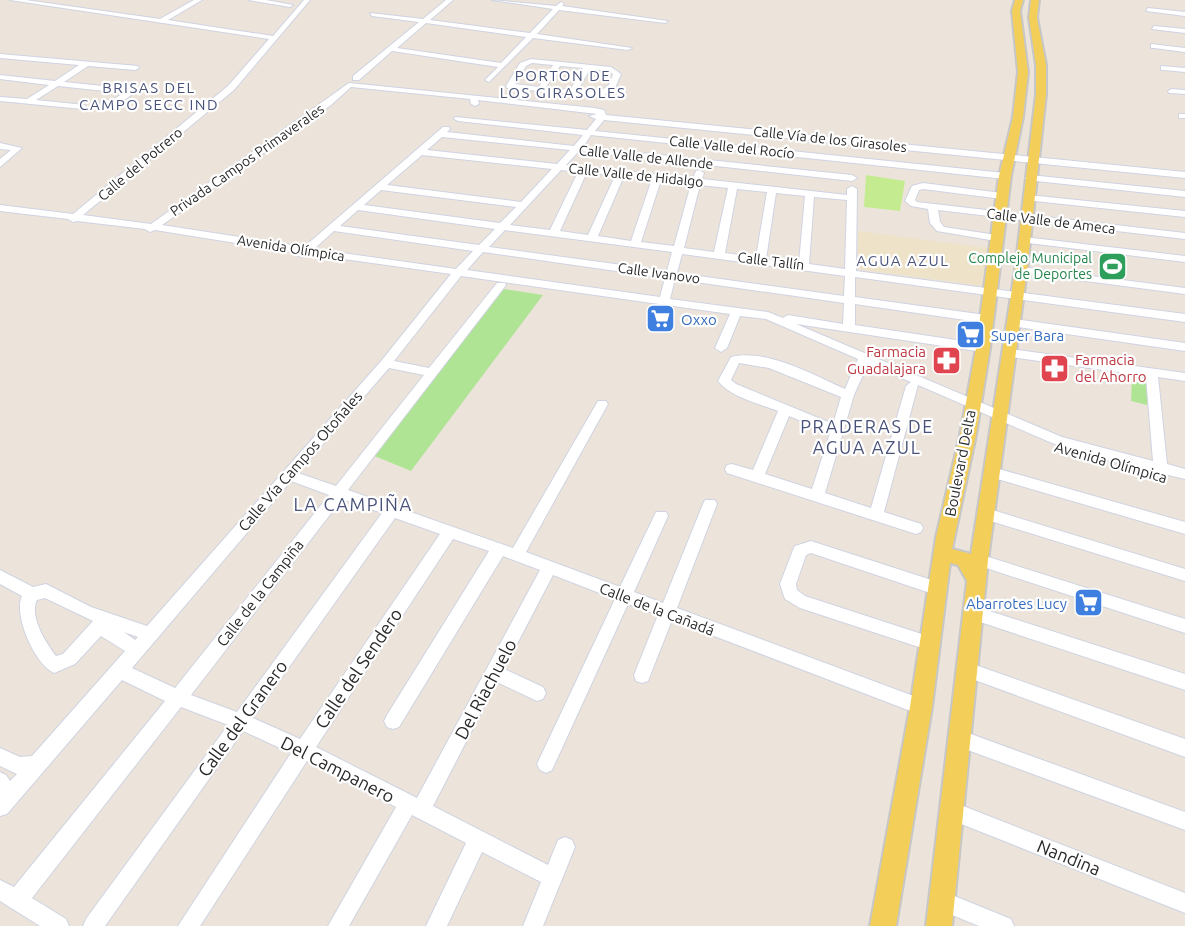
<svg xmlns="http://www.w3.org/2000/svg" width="1185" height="926" font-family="Ubuntu,sans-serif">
<rect width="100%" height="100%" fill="#ece4da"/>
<path fill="#eee2c9" d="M858,231L988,248L983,286L858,269Z"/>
<path fill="#b0e495" d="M504,289L543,295L411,471L372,455Z
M1132,376L1150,377L1147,405L1131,401Z"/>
<path fill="#c5eb91" d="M866,175L905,181L900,211L864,207Z"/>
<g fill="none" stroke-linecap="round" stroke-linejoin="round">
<defs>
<path id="minor" d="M10,0H26L160,19L194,0H202L168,20L273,36L304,0H310L234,90L83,215L151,224L349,83L595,108L604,110L606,115L1185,172V178L604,120L595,131L1005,173L1010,176L1005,179L591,135L583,147L852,175L857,178L852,181L579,151L566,165L693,178L696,171L699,170L704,173L702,179L847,195V189L852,186L857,189L856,271L1185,314V322L855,277V297L986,315L992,319L986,323L855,304V325L983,344L989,348L983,352L796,324L1062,437L1153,461L1146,376L1010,357L1004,353L1010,349L1185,373V381L1158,377L1167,464L1185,469V479L1098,458L1052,443L918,385L884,512L921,524L923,528L921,532L916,534L727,473L725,469L727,465L732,464L753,470L778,411C760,404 730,397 718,381L731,357C765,348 814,375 845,389L858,359L766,319L740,316L727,348L721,352L715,348L730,314L461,276L394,361L429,368L497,283H505L506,285L348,490L513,548L598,401H606L608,404L526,552L620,587L656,512H666L668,516L634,592L663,603L703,504L705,500H715L717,504L677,608L927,701L930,707L927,713L921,715L672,620L648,681L642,683L636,681L634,675L658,615L628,604L552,770L546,773L540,770L537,764L615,599L553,575L504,669L543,687L546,693L543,699L537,701L497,682L433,806L548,865L558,840L565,837L572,840L575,847L543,926H523L541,882L482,852L447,926H426L466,843L412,815L349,926H328L396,807L307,761L200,926H178L291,753L243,731L105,926H83L86,919L228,725L181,707L32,898L66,919L69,926H40L0,901V880L14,887L165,701L122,680L7,814L0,816V772L6,775L10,781L17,774L0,766V748L20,757L32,756L125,651L101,636L75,664L54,673C35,665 13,615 22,596L0,584V570L33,587L46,584L91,607L147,626L382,360L451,274L308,254L302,257L298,256V253L155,230L150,232L145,229L77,221L73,222L68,219L0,211V205L73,214L228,86L269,39ZM351,87L470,99L471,104L475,106L479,104L478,100L597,114L589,116L596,119L587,130L455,117L454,119L458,121L583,135L574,146L447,132L450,129L449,127H443L304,247L162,225L331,105ZM442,137L570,150L557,164L427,150ZM422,155L552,169L521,202L387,185ZM561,170L578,172L550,230L510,225ZM587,172L615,176L588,235L560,231ZM624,176L652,179L631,241L598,236ZM661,180L691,184L674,246L641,242ZM700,185L728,188L714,252L684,248ZM737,189L767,192L756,257L725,253ZM381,190L516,207L500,223L364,205ZM776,193L805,196L799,263L766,259ZM814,197L847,200L845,269L809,264ZM358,210L495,229L479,245L340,226ZM505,230L672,252L667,271L489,247ZM334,231L473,251L456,269L314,249ZM483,252L665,278L660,297L467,270ZM682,254L845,276L844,296L677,273ZM675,279L844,303L843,324L788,315L783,318L768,312L670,299ZM739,363L769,368L841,397L833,424L736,384L731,380ZM868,364L911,382L906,386L871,508L825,493L854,395ZM389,368L424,375L336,486L298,473ZM789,416L830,433L812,489L765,474ZM291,481L329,495L175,688L132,668ZM342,499L382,513L237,712L191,695ZM395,518L440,534L300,739L253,718ZM453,539L489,551L387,715L384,721L387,727L393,729L399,727L503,556L540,570L417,798L316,747ZM45,598L93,621L63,654L56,656C46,643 29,617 37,600ZM124,632L138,637L135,640Z
M248,0H266L293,5L290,7Z
M446,0H453L430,20L530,33L553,9L492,0L556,6L561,2L564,4L562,6L668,21L665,23L559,10L537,34L632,48L628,50L533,38L489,82L485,80L498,67L392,51L359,80H353V76L419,22L372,16L370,13L423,19ZM426,23L526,37L501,63L397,48Z
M1148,8L1185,12V16L1146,11Z
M1154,26L1185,29V33L1152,29Z
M1151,44L1185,48V52L1154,48H1151Z
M0,54L138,66L139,68L135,70L88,66L64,82L132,89L136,91C127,99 112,110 100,103L101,101L112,100L124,93L58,86L36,100L85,105L86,107L82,109L0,101V97L27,99L49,85L0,79V75L55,81L79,65L0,58Z
M531,59L611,67L621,74L615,88L601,97L507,88L506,86L520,63ZM532,63L553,65L539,87L515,84L526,66ZM560,66L583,68L570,90L546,87ZM590,69L609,71L613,74L609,85L599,92L578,90Z
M1161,66L1185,68V72L1164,70H1161Z
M1172,89L1185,90V94L1169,93L1168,91Z
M1179,114H1185V118H1179Z
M0,143L22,148L0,167V159L11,150L0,149Z
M1030,175L1185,191V197L1027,180L1025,178Z
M923,183L1002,193L1007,196L1002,199L923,189L919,190L915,200L917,202L1185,233V239L938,210L940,222L944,227L996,235L1001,238L996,241L937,231L930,223L928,209L911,206L905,201L912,186Z
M1028,195L1185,211V217L1025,200V196Z
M1024,237L1185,256V262L1020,242L1019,240Z
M1021,267L1185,288V294L1017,272V268Z
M1014,319L1185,343V351L1010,326L1008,323Z
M992,467L1185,522V534L987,476L985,472L987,468Z
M986,508L1185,569V581L981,518L979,514L981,510Z
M811,541L944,584L947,589L944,594L939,596L811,553L806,555L796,584L797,590L805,596L937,639L939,644L937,649L931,651L800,608L785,599L780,584L793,550L795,546Z
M979,554L1185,619V633L974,564L972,560L974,556Z
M974,606L1185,674V690L968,618L966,613L968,608Z
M967,662L1185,739V757L961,675L959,670L961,665Z
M960,730L1185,812V830L954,745L951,739L954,733Z
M953,802L1185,893V913L946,818L944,811L946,804Z
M942,891L1011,919L1014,926H979L935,908L932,901L935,894Z"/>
<path id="major" d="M1015,0H1023L1020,11L1028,72L1023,117L1011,176L990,348L976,435L952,549L971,554L1015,270L1036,94V65L1029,18L1031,0H1039L1037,18L1046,65V94L1027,270L988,560L952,926H926L967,581L958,565L950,563L932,707L896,926H870L910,707L936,537L960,435L976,348L999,176L1013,117L1018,72L1012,11Z"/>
</defs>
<use href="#minor" stroke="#cfd3e2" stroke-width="2"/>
<use href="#major" stroke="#c7c7c7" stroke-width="4"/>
<use href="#minor" fill="#fff" fill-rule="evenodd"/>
<use href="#major" fill="#f3ce58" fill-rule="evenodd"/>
</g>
<defs>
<symbol id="stadium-square" viewBox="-11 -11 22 22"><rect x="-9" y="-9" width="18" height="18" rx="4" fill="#2e9e5b" stroke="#fff"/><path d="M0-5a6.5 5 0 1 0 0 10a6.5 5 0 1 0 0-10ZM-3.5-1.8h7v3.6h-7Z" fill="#fff"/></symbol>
<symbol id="supermarket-square" viewBox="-11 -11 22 22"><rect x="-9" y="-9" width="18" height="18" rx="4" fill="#3f7fe0" stroke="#fff"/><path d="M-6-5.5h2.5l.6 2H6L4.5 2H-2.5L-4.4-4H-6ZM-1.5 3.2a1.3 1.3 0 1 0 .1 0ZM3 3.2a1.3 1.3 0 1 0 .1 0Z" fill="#fff"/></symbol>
<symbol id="pharmacy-square" viewBox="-11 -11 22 22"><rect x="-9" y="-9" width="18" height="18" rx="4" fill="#e0444e" stroke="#fff"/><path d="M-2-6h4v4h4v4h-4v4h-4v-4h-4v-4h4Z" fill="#fff"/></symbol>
</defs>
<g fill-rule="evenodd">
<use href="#stadium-square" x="1096" y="250" width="33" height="33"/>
<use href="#supermarket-square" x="644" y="302" width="33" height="33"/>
<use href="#supermarket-square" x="954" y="318" width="33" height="33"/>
<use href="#pharmacy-square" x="930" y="344" width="33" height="33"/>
<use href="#pharmacy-square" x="1038" y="352" width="33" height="33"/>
<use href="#supermarket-square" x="1072" y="586" width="33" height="33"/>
</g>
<g text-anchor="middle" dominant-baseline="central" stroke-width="4.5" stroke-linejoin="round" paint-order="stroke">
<g font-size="14" fill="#292929" stroke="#fff">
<text transform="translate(830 139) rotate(6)">Calle Vía de los Girasoles</text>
<text transform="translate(732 147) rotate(6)">Calle Valle del Rocío</text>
<text transform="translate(646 157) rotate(6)">Calle Valle de Allende</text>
<text transform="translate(247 160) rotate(-35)">Privada Campos Primaverales</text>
<text transform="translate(140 164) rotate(-40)">Calle del Potrero</text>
<text transform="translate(636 175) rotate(6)">Calle Valle de Hidalgo</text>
<text transform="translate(1051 221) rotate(7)">Calle Valle de Ameca</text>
<text transform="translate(291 248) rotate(9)">Avenida Olímpica</text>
<text transform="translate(771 261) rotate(7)">Calle Tallín</text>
<text transform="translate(659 273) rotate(8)">Calle Ivanovo</text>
</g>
<g font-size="14" fill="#27864d" stroke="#fff" text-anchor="end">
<text x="1092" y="258">Complejo Municipal<tspan x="1092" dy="16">de Deportes</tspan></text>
</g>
<g font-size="15" letter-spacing="1.5" fill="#49527a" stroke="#fff">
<text x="563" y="75">PORTON DE<tspan x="563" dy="17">LOS GIRASOLES</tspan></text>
<text x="149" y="87">BRISAS DEL<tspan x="149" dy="17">CAMPO SECC IND</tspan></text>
<text x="903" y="260">AGUA AZUL</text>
</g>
<g font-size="15" fill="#366cbe" stroke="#fff" text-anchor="start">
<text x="681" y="319">Oxxo</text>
<text x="991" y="335">Super Bara</text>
<text x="1067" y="603" text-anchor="end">Abarrotes Lucy</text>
</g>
<g font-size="15" fill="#be3a42" stroke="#fff" text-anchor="end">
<text x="926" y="351">Farmacia<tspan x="926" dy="17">Guadalajara</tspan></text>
<text x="1075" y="359" text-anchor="start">Farmacia<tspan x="1075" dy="17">del Ahorro</tspan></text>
</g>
<g font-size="15" fill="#292929" stroke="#fff">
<text transform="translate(300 461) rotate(-49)">Calle Vía Campos Otoñales</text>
<text transform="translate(1111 462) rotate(16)">Avenida Olímpica</text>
<text transform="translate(960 463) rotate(-79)">Boulevard Delta</text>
<text transform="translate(260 593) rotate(-52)">Calle de la Campiña</text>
<text transform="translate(657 609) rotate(21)">Calle de la Cañadá</text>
</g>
<g font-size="18" letter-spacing="1.5" fill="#49527a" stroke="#fff">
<text x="867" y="426">PRADERAS DE<tspan x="867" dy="21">AGUA AZUL</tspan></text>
<text x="353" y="504">LA CAMPIÑA</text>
</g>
<g font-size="18" fill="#292929" stroke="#fff">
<text transform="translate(358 668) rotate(-56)">Calle del Sendero</text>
<text transform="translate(485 689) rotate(-62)">Del Riachuelo</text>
<text transform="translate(242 718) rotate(-54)">Calle del Granero</text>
<text transform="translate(338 769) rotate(27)">Del Campanero</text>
<text transform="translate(1069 857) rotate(22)">Nandina</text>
</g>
</g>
</svg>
